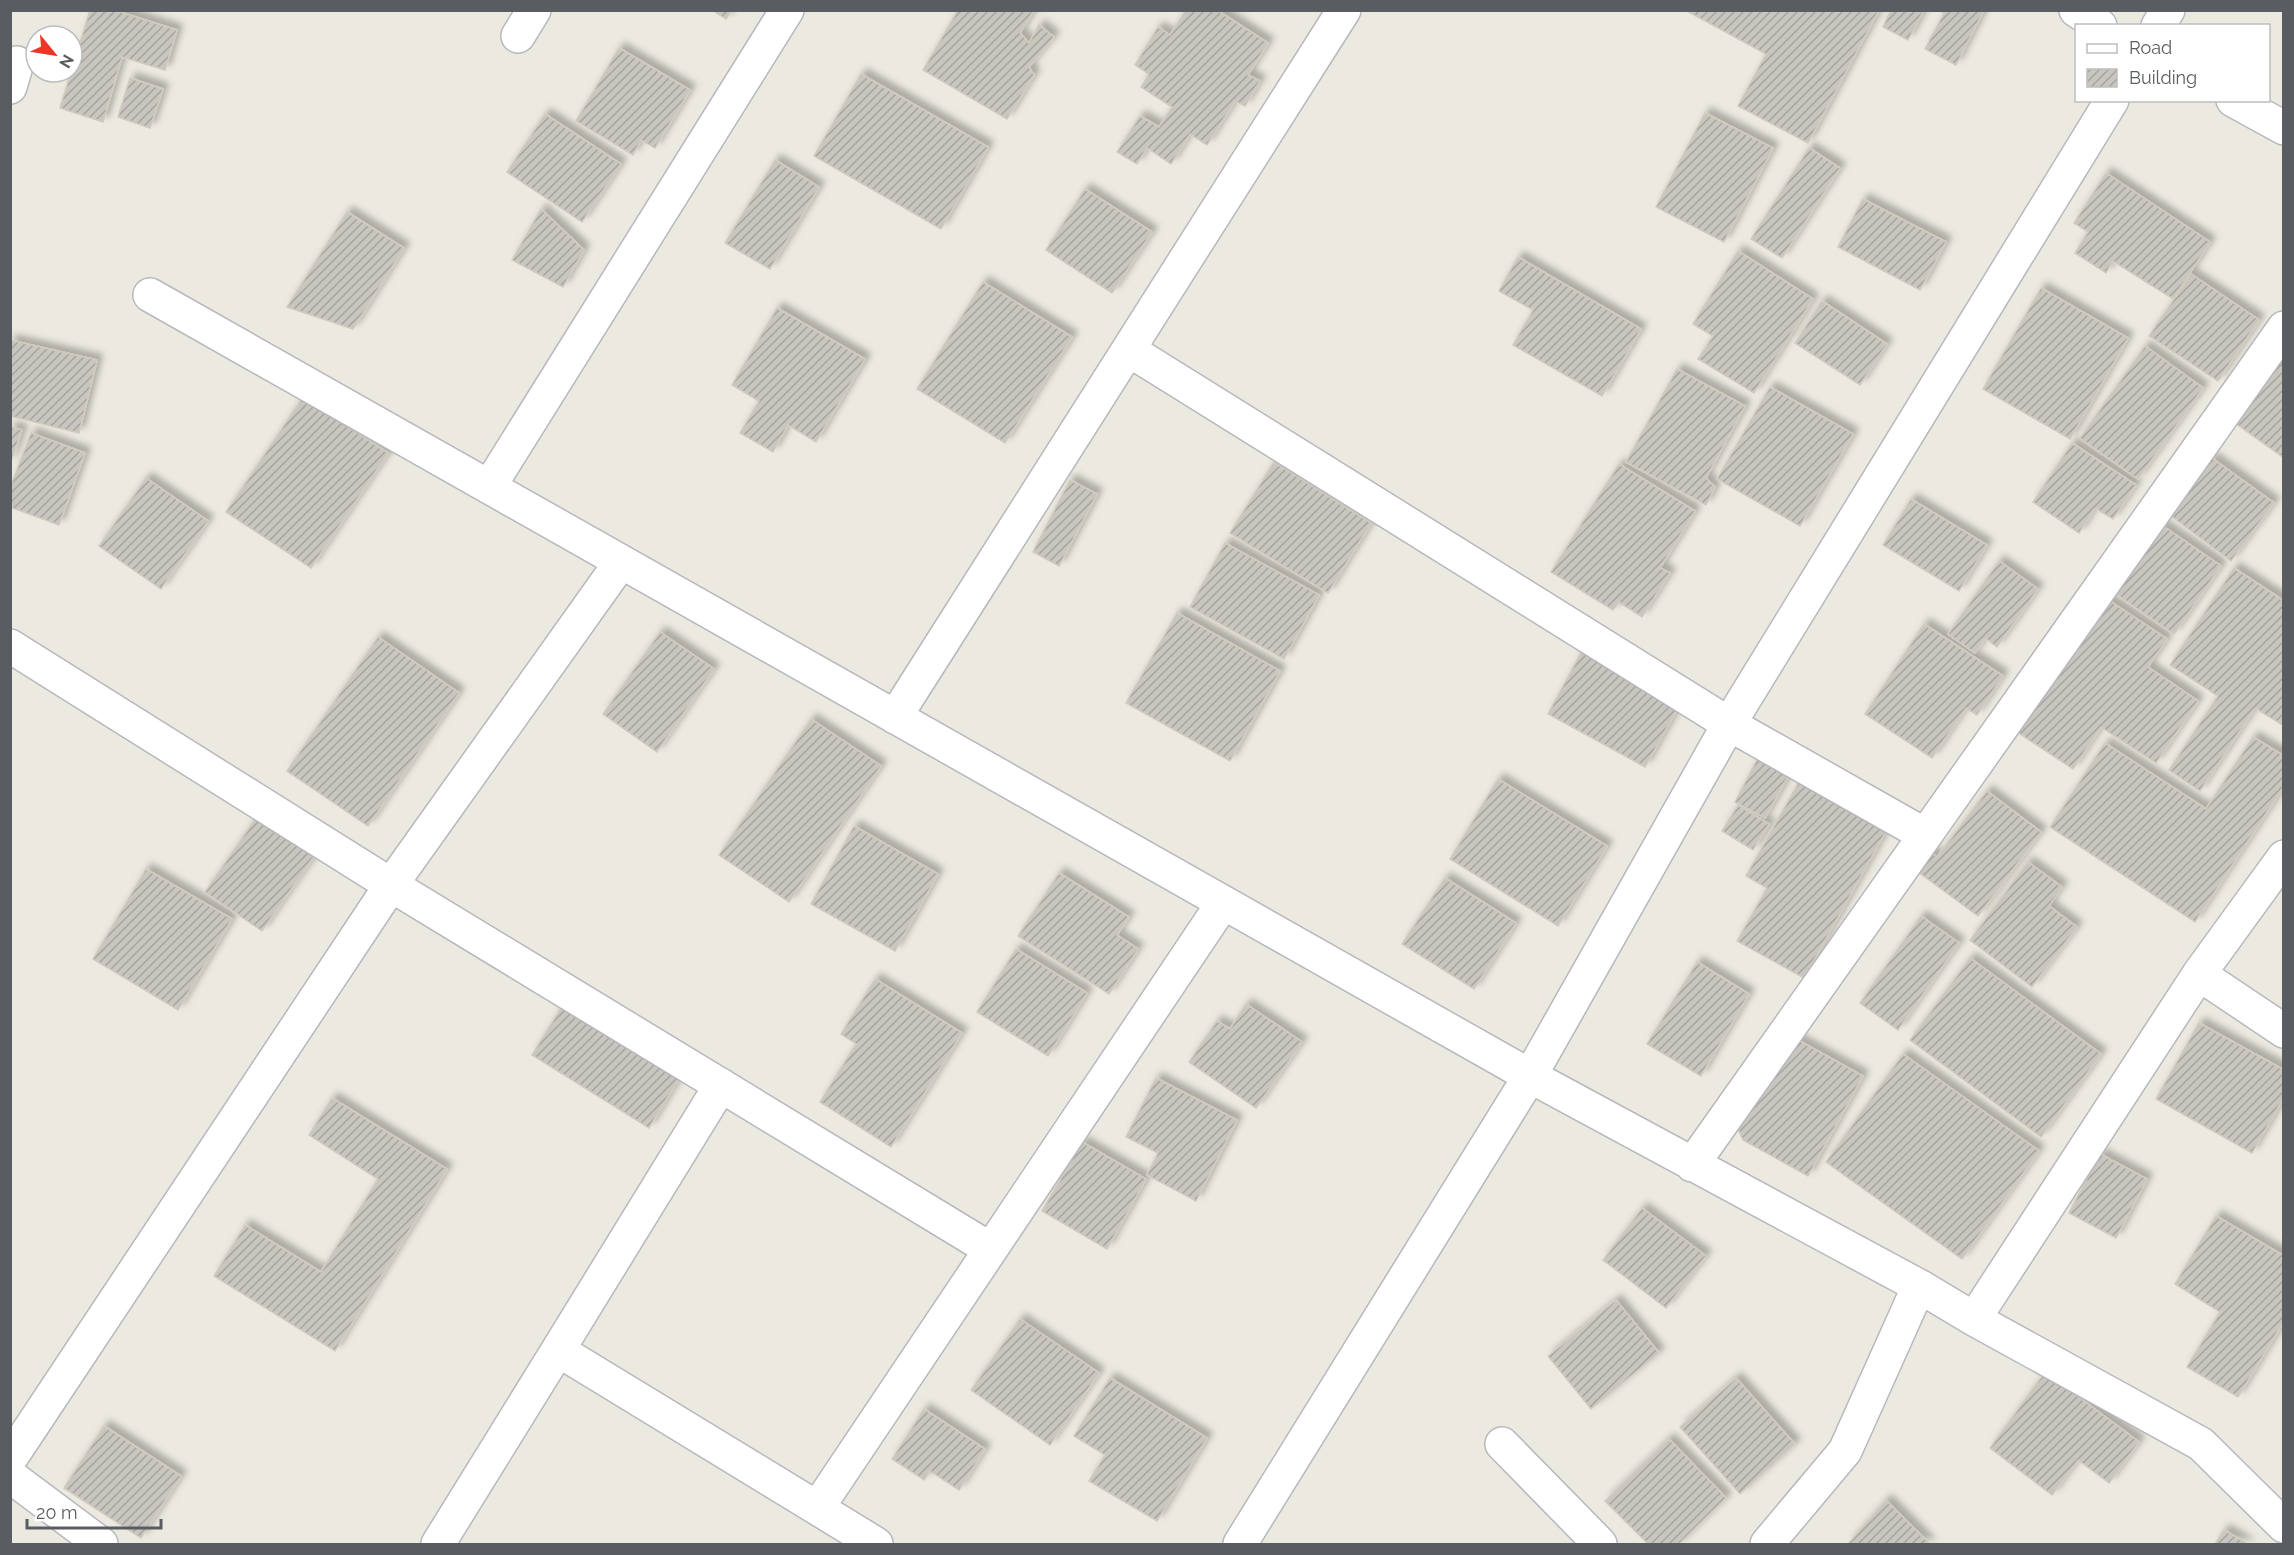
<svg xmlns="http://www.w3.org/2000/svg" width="2294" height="1555" font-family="Raleway,sans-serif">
<defs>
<pattern id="building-hatch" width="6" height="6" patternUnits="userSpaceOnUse" patternTransform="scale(1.5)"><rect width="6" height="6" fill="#c9c6bf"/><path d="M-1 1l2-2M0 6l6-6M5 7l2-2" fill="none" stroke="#a6a49f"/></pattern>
<filter id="shadow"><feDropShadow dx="5.5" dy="-5.5" stdDeviation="3" flood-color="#0004"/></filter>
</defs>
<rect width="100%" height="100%" fill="#eceae0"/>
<path fill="url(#building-hatch)" stroke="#d1cbbe" stroke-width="1.5" filter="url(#shadow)" d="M90,10H114L177,30L165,70L122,57L103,122L60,108Z
M712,10H732L726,19Z
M958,10H1034L1020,33L1029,43L1039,25L1054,37L1029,67L1034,75L1007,119L923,70Z
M1186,10H1217L1268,43L1248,75L1260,81L1245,106L1235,101L1207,145L1190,134L1171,164L1147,148L1137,164L1117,152L1140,116L1159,127L1172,107L1141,87L1149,74L1135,65L1158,27L1170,35Z
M1685,10H1879L1808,143L1738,106L1766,54Z
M1891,10H1924L1908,40L1883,27Z
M1939,10H1984L1956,65L1925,49L1944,13Z
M619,48L690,90L655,148L641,140L633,155L576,121Z
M861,74L988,147L941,229L814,156Z
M130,78L163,89L150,128L118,117Z
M1705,113L1773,148L1724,242L1656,207Z
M545,114L621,164L582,222L507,172Z
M1809,148L1840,168L1782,258L1751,239Z
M775,160L819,187L770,269L725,243Z
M2106,173L2210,242L2173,299L2113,261L2106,273L2075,253L2088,232L2074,223Z
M1085,189L1152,232L1112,293L1046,250Z
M1863,199L1946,242L1920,290L1838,247Z
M541,209L584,250L563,287L512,260Z
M347,212L404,248L353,329L287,307Z
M1738,251L1813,299L1754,393L1698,359L1713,336L1693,324Z
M1518,257L1641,329L1602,396L1513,345L1533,310L1499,291Z
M2191,274L2259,320L2218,381L2149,336Z
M983,282L1072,337L1005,443L917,389Z
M2041,288L2128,338L2070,439L1983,389Z
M1822,301L1887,344L1860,385L1795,343Z
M777,308L865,359L816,442L788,425L773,452L740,433L759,401L732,385Z
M10,340L97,360L79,433L10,416Z
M2145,346L2203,388L2138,479L2080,438Z
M2282,358L2284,360V458L2235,423Z
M1677,369L1745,406L1706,478L1715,487L1706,505L1626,462Z
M1770,387L1853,434L1800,526L1717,479Z
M303,397L388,453L311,568L226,512Z
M10,427L22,430L10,464Z
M31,433L85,453L59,525L10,507V488Z
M2072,443L2136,485L2113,519L2095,508L2079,533L2033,502Z
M2212,458L2274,503L2231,561L2170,515Z
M1274,462L1371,523L1328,593L1230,533Z
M1619,464L1695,511L1660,568L1670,573L1642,617L1619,602L1613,610L1551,572Z
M146,478L208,521L161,589L99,546Z
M1070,480L1097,494L1059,566L1033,552Z
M1911,499L1987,545L1959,591L1883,545Z
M2160,524L2221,566L2174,634L2113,592Z
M1225,543L1319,595L1284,659L1190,607Z
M1999,561L2038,589L1997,647L1985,638L1975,653L1948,634Z
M2234,568L2284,601V726L2255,708L2200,791L2169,770L2218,696L2170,665Z
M2107,599L2167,639L2148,667L2198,701L2156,763L2101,727L2073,769L2017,732Z
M1177,613L1280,671L1230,761L1126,703Z
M1924,624L2003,676L1977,715L1966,708L1932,758L1865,714Z
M660,632L714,669L657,752L603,714Z
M378,637L459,693L368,826L287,771Z
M1582,651L1680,704L1645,767L1548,714Z
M811,719L881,766L789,902L719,855Z
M2253,737L2284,756V786L2195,922L2050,827L2105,743L2206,809Z
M1762,750L1793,767L1765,818L1735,802Z
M1804,773L1891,822L1804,978L1737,941L1767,888L1746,876Z
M1498,779L1607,846L1558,926L1450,859Z
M1987,791L2041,832L1978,916L1910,866L1924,847L1937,857Z
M1738,805L1769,824L1753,850L1722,831Z
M258,815L315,855L262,931L205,892Z
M854,826L938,874L895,951L811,904Z
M2028,862L2062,887L2049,906L2077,927L2032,987L1970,940Z
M146,869L232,919L178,1010L93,959Z
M1059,873L1129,917L1117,935L1138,949L1109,994L1018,936Z
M1445,878L1516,923L1474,989L1402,944Z
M1921,916L1959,943L1898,1030L1860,1003Z
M1016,949L1087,993L1048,1056L977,1012Z
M1970,958L2101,1054L2041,1137L1910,1040Z
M1697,962L1749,994L1701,1076L1647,1044Z
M875,979L962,1033L891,1147L820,1102L856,1044L841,1034Z
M566,1000L683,1072L649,1128L532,1055Z
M1246,1004L1302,1042L1256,1108L1189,1062L1217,1021L1230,1029Z
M2199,1023L2284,1070V1097L2252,1153L2156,1099Z
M1789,1035L1863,1076L1808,1176L1743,1140L1738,1129Z
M1903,1054L2039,1151L1962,1259L1826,1162Z
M1156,1078L1237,1120L1196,1201L1147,1175L1158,1153L1126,1137Z
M332,1098L447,1169L335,1351L214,1276L245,1225L321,1272L378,1179L309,1135Z
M1082,1142L1146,1179L1107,1249L1042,1211Z
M2100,1154L2147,1179L2116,1238L2069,1213Z
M1642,1208L1706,1256L1666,1308L1603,1260Z
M2216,1216L2284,1256V1321L2238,1397L2187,1367L2220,1312L2175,1284Z
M1616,1300L1659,1353L1591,1409L1548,1356Z
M1020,1319L1099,1373L1050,1445L971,1390Z
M2045,1372L2139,1442L2109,1483L2078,1460L2052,1495L1990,1448Z
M1110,1378L1207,1438L1157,1521L1089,1481L1105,1455L1074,1436Z
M1736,1378L1795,1444L1740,1494L1680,1427Z
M924,1409L985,1449L959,1490L930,1471L924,1480L892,1459Z
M104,1426L181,1476L141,1538L64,1488Z
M1669,1439L1726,1498L1679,1544H1648L1605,1501Z
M1886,1500L1930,1544H1848Z
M2224,1530L2248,1544H2215Z"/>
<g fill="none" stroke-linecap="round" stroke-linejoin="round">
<defs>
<path id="minor" d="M2076,10L2100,26
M2158,26L2168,10
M518,36L534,10
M10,87L17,63
M2233,100L2284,128
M150,295L1530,1076L1919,1286L1974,1319L2199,974L2284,857
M1129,350L1729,724L1925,835
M489,487L787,10
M10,646L391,885L990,1249
M895,717L1344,10
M2199,974L2284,1031
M1692,1165L2284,328
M1974,1319L2201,1444L2284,1526
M558,1350L721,1085
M1502,1444L1600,1544
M10,1459L391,885L621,562
M10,1476L101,1544
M818,1507L1223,903
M438,1544L558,1350L876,1544
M1240,1544L1530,1076L1729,724L2112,100
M1767,1544L1845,1451L1919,1286"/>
</defs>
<use href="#minor" stroke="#b6b8bd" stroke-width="36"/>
<use href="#minor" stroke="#fff" stroke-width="33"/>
</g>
<rect width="2294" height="1555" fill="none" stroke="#595d61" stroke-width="24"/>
<rect x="2075" y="24" width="195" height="78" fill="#ffffff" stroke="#bdbec0" stroke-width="1.5"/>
<rect x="2087" y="44" width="30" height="9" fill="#ffffff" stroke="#bdbec0" stroke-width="1.5"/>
<text x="2129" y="54" font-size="18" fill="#595d61">Road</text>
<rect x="2087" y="69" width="30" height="18" fill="url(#building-hatch)" stroke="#bdbec0" stroke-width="1.5"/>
<text x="2129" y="84" font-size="18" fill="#595d61">Building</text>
<g transform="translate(54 54) rotate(120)"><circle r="28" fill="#ffffff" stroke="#bdbec0" stroke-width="1.5"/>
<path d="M0-4.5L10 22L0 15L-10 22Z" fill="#ec3626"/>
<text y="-9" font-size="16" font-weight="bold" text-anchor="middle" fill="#595d61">N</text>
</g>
<path d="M27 1519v9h134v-9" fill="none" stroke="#595d61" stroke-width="3"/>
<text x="36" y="1519" font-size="18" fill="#595d61" stroke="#ffffff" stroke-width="4.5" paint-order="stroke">20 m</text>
</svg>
